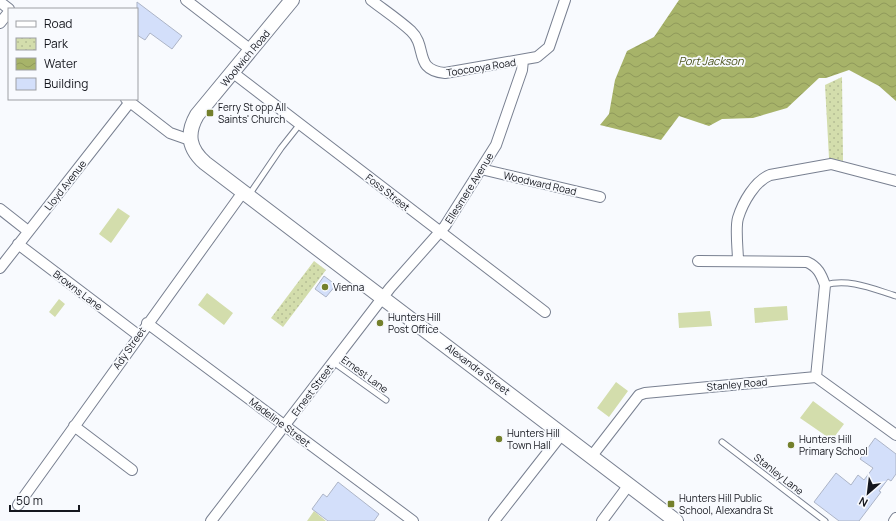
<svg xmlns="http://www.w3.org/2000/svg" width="896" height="521" font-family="Manrope,sans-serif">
<defs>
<pattern id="park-dots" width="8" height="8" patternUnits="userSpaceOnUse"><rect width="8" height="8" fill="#d3ddac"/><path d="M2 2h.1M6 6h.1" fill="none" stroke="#b4bd94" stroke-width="1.8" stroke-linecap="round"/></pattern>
<pattern id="water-waves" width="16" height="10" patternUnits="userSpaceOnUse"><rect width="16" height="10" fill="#a7b369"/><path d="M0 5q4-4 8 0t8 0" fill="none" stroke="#8f995b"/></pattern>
</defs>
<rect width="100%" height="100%" fill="#f8fafe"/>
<path fill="url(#park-dots)" d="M842,77L843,161L829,158L825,85Z
M314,261L326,270L283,327L271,318Z"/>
<path fill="#d3ddac" d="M118,208L130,216L111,243L99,234Z
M207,293L233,313L224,325L198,305Z
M59,299L65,304L55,317L49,312Z
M787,306L788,320L755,323L754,308Z
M710,311L712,326L679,328L678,313Z
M616,382L628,391L609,417L597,408Z
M813,401L844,424L832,440L800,418Z
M314,511L326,521H307Z"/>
<path fill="url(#water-waves)" d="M679,0H896V101L879,86L849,70L826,78H819L787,108L753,118L722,119L709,126L679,116L661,140L600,125L609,114L615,80L627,51L654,37Z"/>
<path fill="#d3dffa" stroke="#adb5c7" d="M137,2L182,36L172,49L150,33L145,40L137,35Z
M324,276L336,285L326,297L315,289Z
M875,438L896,454V474L891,481L888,479L879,491L881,492L859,521H839L814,502L836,473L851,485L858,475L864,480L873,468L860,459Z
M338,482L379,514L374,521H328L312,509L323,494L327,497Z"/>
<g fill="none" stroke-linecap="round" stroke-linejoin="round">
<defs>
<path id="lane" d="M249,195L281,148L300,124
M825,285C849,278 873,289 896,296
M333,362L386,400
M722,442L825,521"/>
<path id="street" d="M186,0L251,50
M371,0C384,10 399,20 411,31C428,47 413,70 445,73L537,57L549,47L565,0
M0,2L9,9
M0,23L9,12
M232,72L545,312
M126,99L170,133L190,140
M481,169L600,197
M0,209L28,231
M18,244L138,335
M698,261L807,262C818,267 821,274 825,285L816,377
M738,261C738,250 735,228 738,218C743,202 755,181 770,175L831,164L896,181
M0,268L130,102
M147,323L413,521
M74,426L132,470
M591,457L639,395L645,393L816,377L896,435
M18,505L243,192
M211,521L390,288L445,226L496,145L522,70L523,60
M494,521L562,434
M602,521L628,486
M894,521L896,518"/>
<path id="secondary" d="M292,0L197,115C186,134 189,149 205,163L676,521"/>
</defs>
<use href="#lane" stroke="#798091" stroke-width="7"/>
<use href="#street" stroke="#798091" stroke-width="12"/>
<use href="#secondary" stroke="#798091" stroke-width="16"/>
<use href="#lane" stroke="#fff" stroke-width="5"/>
<use href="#street" stroke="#fff" stroke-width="10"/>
<use href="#secondary" stroke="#fff" stroke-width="14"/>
</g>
<g fill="#74802c" stroke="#f8fafe" stroke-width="1.5">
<rect x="206" y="109" width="8" height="8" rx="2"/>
<circle cx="325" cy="287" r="4"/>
<circle cx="380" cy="323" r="4"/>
<circle cx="499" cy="439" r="4"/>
<circle cx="791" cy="445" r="4"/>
<rect x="667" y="500" width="8" height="8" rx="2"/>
</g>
<g text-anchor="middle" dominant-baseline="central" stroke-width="3.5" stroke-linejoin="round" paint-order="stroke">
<g font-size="10" fill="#15171e" stroke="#f8fafe">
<text transform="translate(245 58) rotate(-50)">Woolwich Road</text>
<text transform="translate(481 67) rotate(-9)">Toocooya Road</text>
<text transform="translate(540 183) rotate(13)">Woodward Road</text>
<text transform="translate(65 185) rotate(-52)">Lloyd Avenue</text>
<text transform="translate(469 188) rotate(-58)">Ellesmere Avenue</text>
<text transform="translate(388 192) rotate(38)">Foss Street</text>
<text transform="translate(78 290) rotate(37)">Browns Lane</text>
<text transform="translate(129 348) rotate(-55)">Ady Street</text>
<text transform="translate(478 369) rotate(37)">Alexandra Street</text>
<text transform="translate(365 374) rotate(36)">Ernest Lane</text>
<text transform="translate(737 384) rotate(-5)">Stanley Road</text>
<text transform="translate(312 390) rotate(-53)">Ernest Street</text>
<text transform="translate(280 422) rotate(37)">Madeline Street</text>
<text transform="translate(779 474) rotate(38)">Stanley Lane</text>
</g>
<g font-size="10" fill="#15171e" stroke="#f8fafe" text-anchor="start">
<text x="218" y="107">Ferry St opp All<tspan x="218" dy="12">Saints' Church</tspan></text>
<text x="333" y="287">Vienna</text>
<text x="388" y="317">Hunters Hill<tspan x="388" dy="12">Post Office</tspan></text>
<text x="507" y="433">Hunters Hill<tspan x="507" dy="12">Town Hall</tspan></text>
<text x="799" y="439">Hunters Hill<tspan x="799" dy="12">Primary School</tspan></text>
<text x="679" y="498">Hunters Hill Public<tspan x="679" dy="12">School, Alexandra St</tspan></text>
</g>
<g font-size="11" font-style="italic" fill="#4b531c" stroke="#f8fafe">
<text x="711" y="60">Port Jackson</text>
</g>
</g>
<rect x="8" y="8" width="130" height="92" fill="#f8fafe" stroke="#9d9fa4"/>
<rect x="16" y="21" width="20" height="6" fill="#ffffff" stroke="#9d9fa4"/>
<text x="44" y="28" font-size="12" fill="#15171e">Road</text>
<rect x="16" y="38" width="20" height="12" fill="url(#park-dots)" stroke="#9d9fa4"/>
<text x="44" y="48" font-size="12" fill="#15171e">Park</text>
<rect x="16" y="58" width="20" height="12" fill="url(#water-waves)" stroke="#9d9fa4"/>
<text x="44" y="68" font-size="12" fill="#15171e">Water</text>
<rect x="16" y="78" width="20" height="12" fill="#d3dffa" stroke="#9d9fa4"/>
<text x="44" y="88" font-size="12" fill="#15171e">Building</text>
<g transform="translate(868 493) rotate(208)" stroke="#f8fafe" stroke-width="3" paint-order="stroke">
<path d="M0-3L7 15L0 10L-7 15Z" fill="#15171e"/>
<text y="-6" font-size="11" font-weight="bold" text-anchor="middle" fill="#15171e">N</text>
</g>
<path d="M10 505v6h69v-6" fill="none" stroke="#15171e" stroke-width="2"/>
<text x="16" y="505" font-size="12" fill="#15171e" stroke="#f8fafe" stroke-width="3" paint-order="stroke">50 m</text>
</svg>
